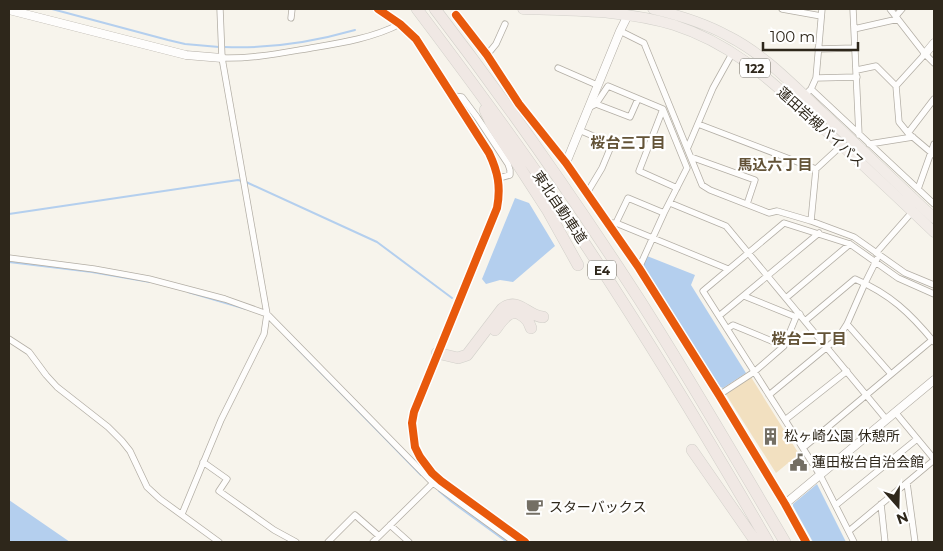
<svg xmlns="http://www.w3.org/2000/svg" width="943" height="551" font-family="Montserrat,'Noto Sans JP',sans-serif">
<rect width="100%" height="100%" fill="#f7f4ec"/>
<path fill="#f2e0c0" d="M751,377L799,454L776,473L725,393Z"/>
<path fill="#b4cfee" d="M515,198L529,203L555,246L513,282L500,280L486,284L482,279Z
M647,256L695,275L691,285L746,373L723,388L720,387L643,266Z
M817,484L846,542H813L793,506V504Z
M9,500L70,542H9Z"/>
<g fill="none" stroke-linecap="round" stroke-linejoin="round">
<path stroke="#b4cfee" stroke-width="2" d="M52,9L168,40L185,44L219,47
M224,47C268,49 313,42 355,30
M246,182L377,242L452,298
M9,214L238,180L242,181
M9,262L92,272L150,282
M188,292L246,309
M288,339L421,475
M439,491L452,502L507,542"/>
<defs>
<path id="minor" d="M782,9L821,16
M853,9L859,135
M890,9L925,54L934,63
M456,15L487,55L519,104L566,163
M896,16L902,9
M291,18L292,9
M854,29L898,19
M620,31L644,43L702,185L710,190L769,213L777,211L811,221L854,237L905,273L934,285
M818,49L855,48
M487,55L496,44L505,24
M222,58C252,59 281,53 311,48C341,43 373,38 400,24
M558,68L597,85
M857,70L876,66L896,86L899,122L908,133L934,155
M816,78L857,77
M896,86L925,54
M811,89L934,204
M454,96L462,97L477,117L508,164L510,170V175L499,178
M596,104L630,117L638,99
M796,104L811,89L816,78L822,9
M588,108L596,104L608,86L663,109L687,168L664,213L639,268
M663,109L639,171L677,188
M698,124L816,169
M579,130L612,144L602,168L587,193
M908,133L934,99
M869,144L913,137
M688,147L713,88L733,52
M691,157L755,180L747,204
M918,189L934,144
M670,203L726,226L886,419
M811,221L816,169L842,145
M608,223H616L728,269
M616,223L628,198L664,213
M876,253L913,211
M9,258L94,269L149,279L225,299L267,314L433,483L514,542
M744,296L796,317
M786,298L850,244
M719,316L819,233
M805,321L855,279C890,294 910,313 934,342
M847,324L891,374
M727,329L733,325L784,346
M9,339L29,352L46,375L57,387L108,427L122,441L130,451L147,487L160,499L219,542
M719,395L754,372L784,346L796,317L800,314
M769,395L838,338L847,324L865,283L877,259
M895,412L934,459
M785,420L847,371
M803,448L932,340
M203,462L227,479L219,491L274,530L296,542
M907,483L915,542
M881,504L885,542
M836,505L917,439
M182,514L221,420L264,334L267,314L222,58L220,9
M390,525L409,542
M849,531L934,460
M328,542L355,515L379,536
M373,542L433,483
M854,542L820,475L703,291L784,223L850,244L898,278L934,294"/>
<path id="tertiary" d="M378,9L400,24L416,39L489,153C498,172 501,187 497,208L414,412L412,423L415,447L420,457L432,473L441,481L525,542
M9,10L186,55L222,58
M628,15L620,31L566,163L639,268L719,395L785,504L806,542
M925,54L934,43
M785,504L934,380"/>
<path id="trunk" d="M523,9C573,11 626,10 674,25C733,44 770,80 814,120C855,157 894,194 934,232
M653,9C678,15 705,23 728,36C764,54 793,85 823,113C860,148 897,183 934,218"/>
<path id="motorway" d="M417,9C463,70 509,132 553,196C629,308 700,424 768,542
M435,9C507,103 575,200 639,299C690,379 737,461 785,542
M485,110L491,123L548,211L578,265
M495,330C501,322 510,307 521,315C527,318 529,322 531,328
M437,353L458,358L467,355L502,309C518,296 527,316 543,317
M692,450L756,542"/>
</defs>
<use href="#minor" stroke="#b3aea5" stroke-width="7"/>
<use href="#tertiary" stroke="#b3aea5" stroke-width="9"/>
<use href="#trunk" stroke="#d2d0ca" stroke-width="11"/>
<use href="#motorway" stroke="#d2d0ca" stroke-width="12"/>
<use href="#minor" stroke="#fefdfc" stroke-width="5.5"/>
<use href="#tertiary" stroke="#fefdfc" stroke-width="8"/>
<use href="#trunk" stroke="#f2ece8" stroke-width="10"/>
<use href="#motorway" stroke="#f0e8e4" stroke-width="11"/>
<defs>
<path id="cycleway" d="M378,9L400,24L416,39L489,153C498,172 501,187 497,208L414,412L412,423L415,447L420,457L432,473L441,481L525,542
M456,15L487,55L519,104L566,163L639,268L719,395L785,504L806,542"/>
</defs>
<use href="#cycleway" stroke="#fff" stroke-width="11"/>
<use href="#cycleway" stroke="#e8590c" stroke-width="8"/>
</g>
<defs>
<symbol id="building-bare" viewBox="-9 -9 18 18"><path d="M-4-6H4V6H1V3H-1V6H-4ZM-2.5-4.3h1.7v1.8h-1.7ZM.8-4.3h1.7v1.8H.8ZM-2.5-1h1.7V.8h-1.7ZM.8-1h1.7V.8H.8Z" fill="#746f64" stroke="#fff" stroke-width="2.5" paint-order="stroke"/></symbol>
<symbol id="civic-bare" viewBox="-9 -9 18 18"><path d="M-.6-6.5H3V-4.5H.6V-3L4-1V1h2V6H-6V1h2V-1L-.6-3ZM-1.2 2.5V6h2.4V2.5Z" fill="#746f64" stroke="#fff" stroke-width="2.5" paint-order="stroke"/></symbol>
<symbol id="cafe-bare" viewBox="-9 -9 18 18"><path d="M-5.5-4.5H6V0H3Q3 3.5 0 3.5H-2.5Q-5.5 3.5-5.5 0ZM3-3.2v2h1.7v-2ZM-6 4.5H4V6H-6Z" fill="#746f64" stroke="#fff" stroke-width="2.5" paint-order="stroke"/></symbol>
</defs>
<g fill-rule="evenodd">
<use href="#building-bare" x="758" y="424" width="25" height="25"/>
<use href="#civic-bare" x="786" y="450" width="25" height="25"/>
<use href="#cafe-bare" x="522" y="494" width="25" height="25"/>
</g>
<g text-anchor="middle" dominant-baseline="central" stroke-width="4.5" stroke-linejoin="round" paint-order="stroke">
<g fill="#fff" stroke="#6d685f" stroke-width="1">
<rect x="740" y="58.5" width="30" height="19" rx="4"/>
<rect x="588" y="260.5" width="28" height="19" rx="4"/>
</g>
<g font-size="12" font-weight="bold" fill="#2e271b">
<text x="755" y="68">122</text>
<text x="602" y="270">E4</text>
</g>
<g font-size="14" fill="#2e271b" stroke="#fff">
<text transform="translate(821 127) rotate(42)">蓮田岩槻バイパス</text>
<text transform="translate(560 207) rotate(56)">東北自動車道</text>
</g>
<g font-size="14" fill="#2e271b" stroke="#fff" text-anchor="start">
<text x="784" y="436">松ヶ崎公園 休憩所</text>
<text x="812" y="462">蓮田桜台自治会館</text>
<text x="549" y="507">スターバックス</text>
</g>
<g font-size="15" font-weight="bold" fill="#635337" stroke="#fff">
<text x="628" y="142">桜台三丁目</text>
<text x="775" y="164">馬込六丁目</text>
<text x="809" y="338">桜台二丁目</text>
</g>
</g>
<rect width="943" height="551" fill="none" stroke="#2e271b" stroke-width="20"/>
<g transform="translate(898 506) rotate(160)" stroke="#ffffff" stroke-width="4" paint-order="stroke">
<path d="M0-4L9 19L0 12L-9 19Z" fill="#2e271b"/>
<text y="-8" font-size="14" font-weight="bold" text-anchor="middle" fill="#2e271b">N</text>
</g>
<path d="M763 42v8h95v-8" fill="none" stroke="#2e271b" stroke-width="2.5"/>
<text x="770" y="42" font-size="15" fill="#2e271b" stroke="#ffffff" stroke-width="4" paint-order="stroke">100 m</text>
</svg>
